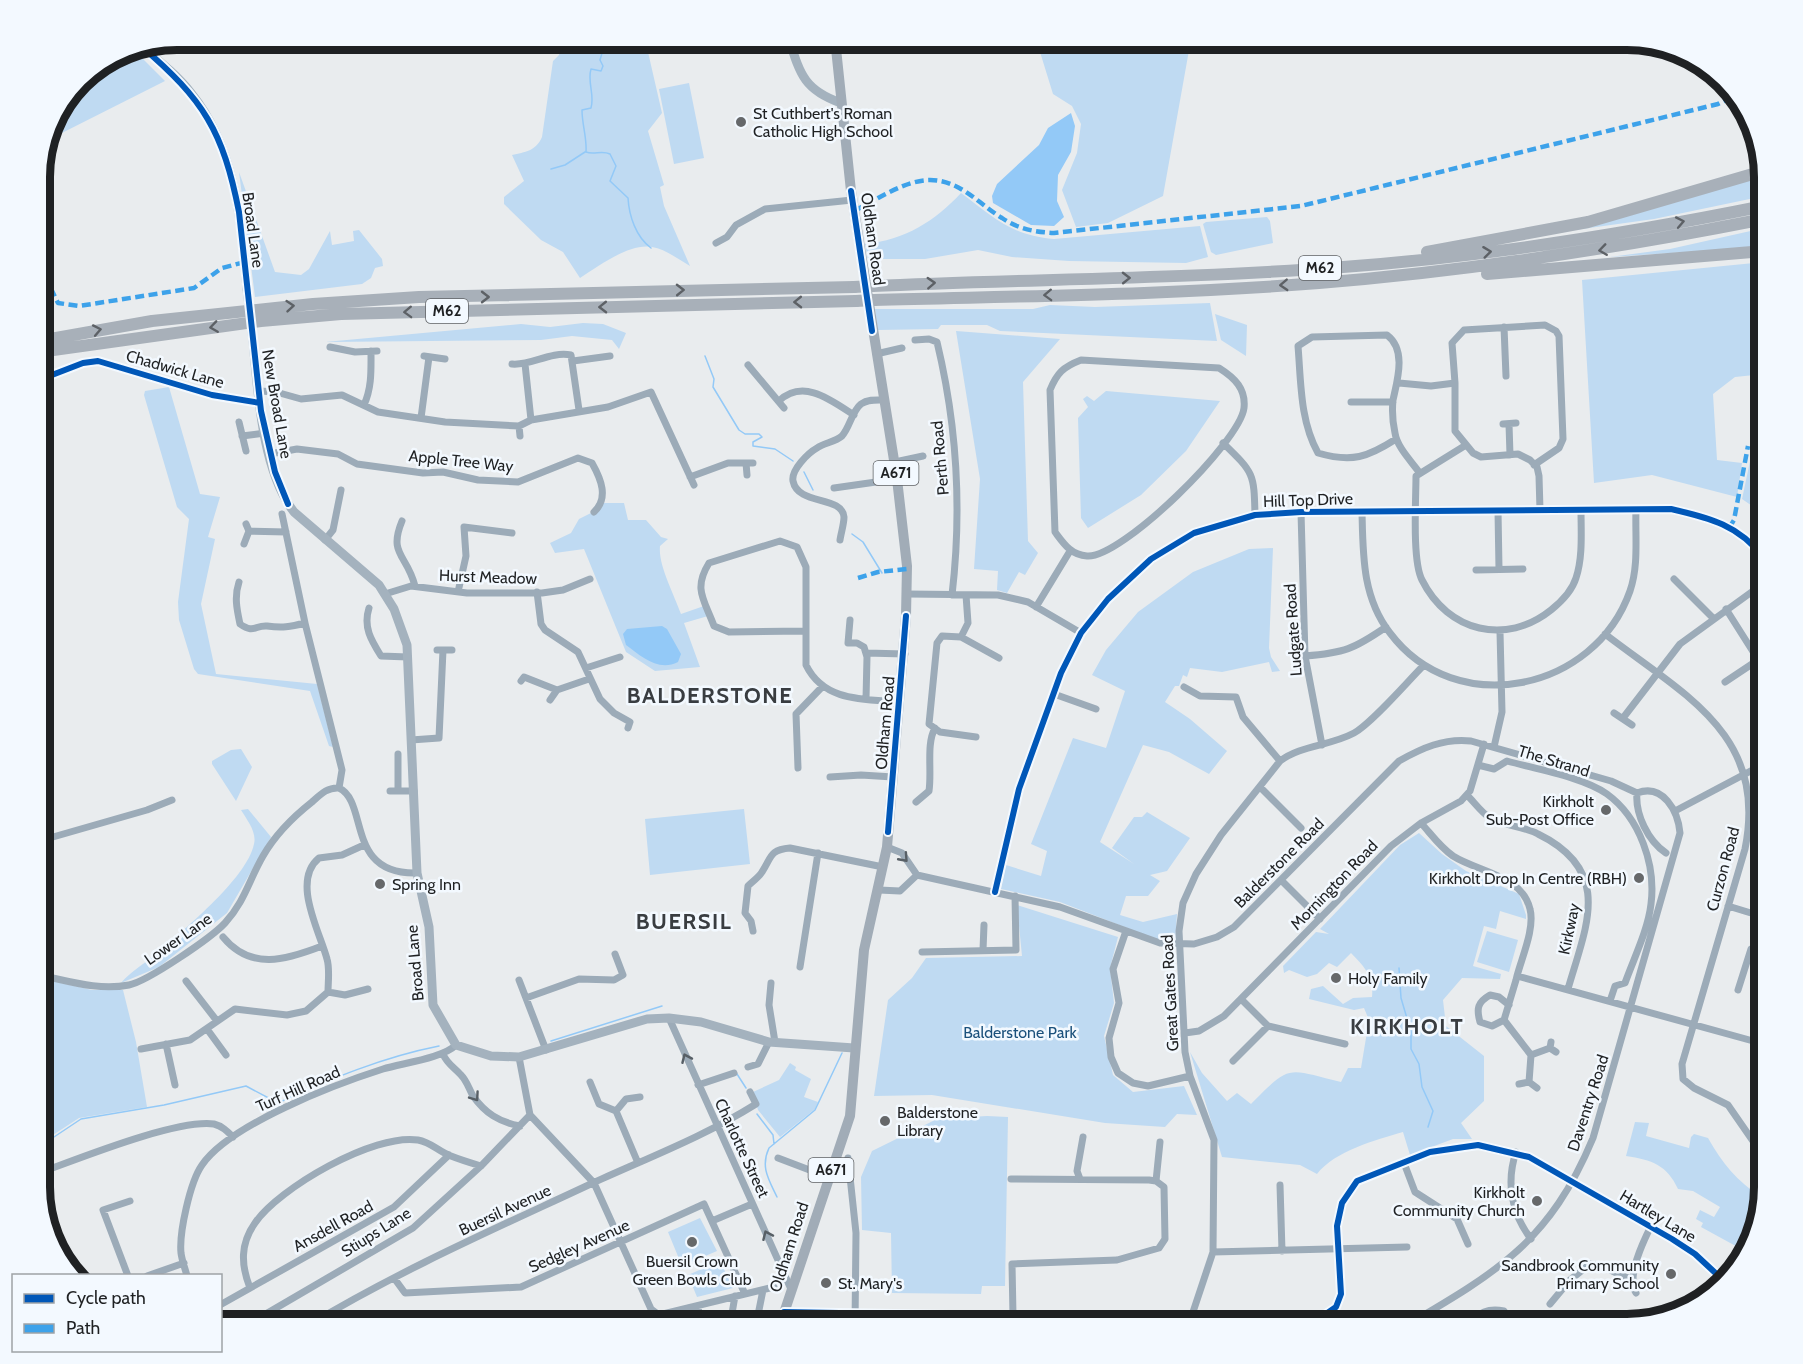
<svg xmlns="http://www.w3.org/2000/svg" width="1803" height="1364" font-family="Cabin,sans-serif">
<rect width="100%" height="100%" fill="#e9ecee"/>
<path fill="#bfdaf2" d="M560,39H645L662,113L648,131L664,185L660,187L664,206L690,266C678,259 665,249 652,247C629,243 599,266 580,278L563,252L541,240L504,204V197L524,181L512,155C525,152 536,151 542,137L553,61L559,55Z
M1036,39H1191L1163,196L1108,223L1076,227L1062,190L1077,153L1081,124L1072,106L1053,94Z
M132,48L165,81L46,141C49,133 50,121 54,114C70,87 100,54 132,48Z
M689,83L704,158L674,164L659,89Z
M239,172L275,272L301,275L309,269L330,231L332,245L354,241L353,231L359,230L382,259L383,266L375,268L371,278L362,284L255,297Z
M1764,176V196L1654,219L1553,233Z
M961,193C993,217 1012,236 1054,239L1200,226L1208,257L1186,263L1069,261L1012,257L978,250L925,259H868L865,244C905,240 935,221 961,193Z
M1267,217L1270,221L1273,243L1216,255L1211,252L1203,224L1206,222Z
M1764,228V247L1610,257L1670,249Z
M1764,262V374L1735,377L1713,394L1717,460L1742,463L1737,497L1652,475L1594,483L1582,280Z
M1210,303L1217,341L1000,331L987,325H941L938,329L878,330L875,309H1033L1050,305L1095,307Z
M1215,314L1247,325L1246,356L1221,340Z
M583,323L603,324L626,333L619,349L612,340L572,336L541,340L325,342L521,324L550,327Z
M956,331L1060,339L1023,382L1028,541L1038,553L1025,575L1019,572L1007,593L997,590L998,571L974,569L980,479Z
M169,387L200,494L220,497L208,537L215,539L201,604L216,674L317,684L333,747L329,746L310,691L198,674L194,669L179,620L178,602L189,519L177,507L144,395L145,391Z
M1106,391L1220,401L1186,451L1141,495L1088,528L1081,518L1078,418L1088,407L1083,399L1087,396L1094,401Z
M1755,447L1764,449V514L1742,499L1752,452Z
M603,503H624L628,520H646L661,537L668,539L660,546C658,565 674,594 681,614L704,606L708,616L684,623L700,667L655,671L626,652L584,549L555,553L550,543L571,533L579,519L599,509Z
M1273,548L1269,648L1271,657L1280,671L1272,672L1269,662L1222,672L1190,668L1187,677L1183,675L1179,686H1175L1165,702L1190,719L1227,751L1209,774L1169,752L1143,745L1100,842L1134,864L1112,848L1134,817H1142L1147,812L1190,838L1167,871L1150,875L1160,881L1148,896H1126L1120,915L1143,922L1177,914L1175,942L1158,940L1060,902L1001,889L1006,865L1041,876L1047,851L1031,844L1073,738L1106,748L1125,691L1092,675L1106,650L1138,612L1193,572L1249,549Z
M241,749L252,767L236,801L212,764V761L231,750Z
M248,809L271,837L227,913L159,967L121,983C130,972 143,965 153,956C180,933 247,879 254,844C257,832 247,820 241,810Z
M744,809L750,864L650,875L645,819Z
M1419,833L1442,854L1466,871L1519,894L1526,915V919L1500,911L1496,929L1484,926L1473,966L1501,974L1500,979L1462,978L1443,1000L1446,1026L1484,1056V1101L1461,1123L1472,1139H1453L1410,1155L1403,1132C1375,1140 1335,1151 1317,1174L1300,1165L1222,1157L1190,1052L1202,1073L1227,1101L1237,1093L1251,1104C1291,1063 1287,1069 1341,1082L1348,1068H1361L1369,1020L1364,1008L1354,1010L1309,999L1311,989L1323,986L1343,1004L1353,998L1372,997C1374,977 1364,966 1351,953L1337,967L1329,963L1317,974L1307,977L1289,970L1284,973L1283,966L1316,932L1329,934L1320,929L1400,845Z
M1017,905L1118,937L1110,968L1114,1003L1104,1036L1113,1075L1133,1092L1184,1086L1197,1115L1177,1114L1165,1127L1105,1123L932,1095L874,1096L888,1000L912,978L926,958L1022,956Z
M1487,931L1518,940L1509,972L1477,962Z
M39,978L92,990H123L136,1042L147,1107L79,1118L39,1144Z
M790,1063L796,1067L795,1070L811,1079L804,1097L818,1102L815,1109L780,1137L758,1110L753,1092L779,1080Z
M987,1116L1008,1117L1005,1286H982L981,1294L892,1293L891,1233L862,1230L861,1177L872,1151L937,1119Z
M1635,1122L1649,1123L1646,1136L1689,1148L1691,1137L1694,1134L1708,1138C1722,1163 1737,1181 1761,1197L1743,1250L1701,1227L1703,1223L1696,1219L1700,1210L1714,1217L1720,1207L1693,1191L1678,1189C1667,1165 1652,1160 1626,1156Z
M700,1218L717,1251L682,1266L668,1232Z
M720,1261L733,1288L697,1297L688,1275Z"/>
<path fill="#93c9f7" d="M1071,113L1075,126L1071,152L1058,175L1057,201L1064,217L1054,226L1031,225L993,203L992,196L997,184L1039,145L1048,128Z
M662,626L667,629L681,654L678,662C658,672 641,656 626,645L623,634L627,629Z"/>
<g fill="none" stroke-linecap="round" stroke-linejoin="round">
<path stroke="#93c9f7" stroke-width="1.5" d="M601,39L604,46L600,60L603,66L601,71L591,69C587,82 595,95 591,108L582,110C582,125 587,137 586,152C594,155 602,150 610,154L616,166L610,181L628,198C629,216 636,237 651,248
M551,169L565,165L585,152
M705,356L714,379L713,387L739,430L745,434H759L762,437L753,442V446L775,449L793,461
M804,472L813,490
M852,534L863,542L882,573
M1399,968L1401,998L1411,1032V1049L1419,1064L1422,1087L1433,1111L1428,1127
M551,1041L662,1006
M737,1074L746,1088
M757,1114L773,1135L774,1144
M39,1147L81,1119L164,1105L246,1086L278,1103C330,1079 383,1057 439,1046
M777,1197C769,1180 760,1167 769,1148L815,1110L842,1053"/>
<path stroke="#9cabb8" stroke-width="7" d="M716,243L727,237L736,225L765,209L852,200
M1504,327L1506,376
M915,340L929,339L937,342C957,425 962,510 952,595
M330,347L355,352L377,351
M876,354L902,348
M424,356L445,359
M1081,360L1219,368C1235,378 1246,389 1244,408C1240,442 1121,559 1087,556C1071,555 1064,544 1055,532L1050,390C1057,373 1063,367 1081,360Z
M573,361L610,356
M83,363L98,361L212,395L260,403
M512,364C531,366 550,351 571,355L579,410
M525,364L531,420
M748,365L784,408
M1399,383L1431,386L1455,383L1452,343L1464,330L1545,325L1556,331L1559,336L1563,439L1559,448L1534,465
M1455,383V431L1473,453L1481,457L1518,454L1530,460L1537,467L1539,476L1540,510
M260,391L276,392L301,399L342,395L378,412L445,422L519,426L531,420L608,407L651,392L694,485
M779,401C803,378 831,400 854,415
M1351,402H1393
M364,405C372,387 371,370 371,351
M421,418L429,357
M239,422L246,451
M1503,424L1516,423
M1509,424L1510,455
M519,426L520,436
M242,436L265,433
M1396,439C1368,457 1352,463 1318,453C1300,421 1301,382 1298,346L1312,337L1387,335C1407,350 1397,381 1393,400C1392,410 1393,424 1395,433C1397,447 1411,461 1419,472
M1223,443C1254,473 1254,473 1255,515
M1466,445L1416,476C1416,499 1412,561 1422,580C1448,632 1506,646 1551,610C1561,602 1572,591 1576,578C1583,557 1581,532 1581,510
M270,454L297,449L338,454L357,464L423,473L443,472L478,480L518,482L578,458L592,463C601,479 609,498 594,512
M895,462L923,456
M746,463L747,475
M690,477L728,463H753
M834,488L897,479
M1362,511C1363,554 1362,597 1390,633C1456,721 1595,691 1630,591C1639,565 1635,536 1636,509
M1498,511L1499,569
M1301,512L1305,656L1322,745
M282,514L305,623L342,770L339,788C369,802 345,875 417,873
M402,521C388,555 407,554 415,586
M249,531L286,532
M325,540L333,530L341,490
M840,540C841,533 844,524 844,517C842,495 798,506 793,481C791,470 808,453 817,448C824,443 835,442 842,436C850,427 852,411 861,404C868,399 877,400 884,400
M244,544L249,531L246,524
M1476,570L1523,569
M1674,579L1713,618
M239,582C234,597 237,610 240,624C254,634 255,625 267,626C282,628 290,627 305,623
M458,592L466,556L464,527L512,533
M537,592L541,624L545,630L578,652L600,699L614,713L630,722L628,728
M385,594L411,586L467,593H542L563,590L590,579
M907,594L998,595L1028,602L1081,633
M966,595L968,623L961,637L942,636L937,643L929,724L940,732L976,737
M1036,607L1070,551
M369,608C363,627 371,640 381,656L408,657
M1726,609L1764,669
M850,620L848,643H857L864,647L867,657L866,699
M805,631L729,632L714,626C704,599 693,589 709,563L780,541L797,547L806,567V665C824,702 864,699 900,702
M1605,634C1684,695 1768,734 1745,849L1682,1064L1683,1079L1694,1088L1728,1105L1764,1157
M961,637L999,658
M437,650H452
M866,653L905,654
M1305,656C1344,653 1354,649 1386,627
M586,668L620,657
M521,681L524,677L557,690L589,679
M1725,682L1758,660
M1184,687L1200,696L1236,697L1243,717L1280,761
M1054,694L1096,709
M550,700L557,690
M1614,713L1632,725
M1623,718L1680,644L1764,583
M411,740L439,738L443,650
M1494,747L1502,712L1500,632
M398,754V791
M1478,765L1494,769L1507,761C1536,769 1583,777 1607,794C1640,818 1656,865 1651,904C1648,930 1634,958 1625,983L1615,986L1610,1001
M798,768L796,714L822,687
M830,777L861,775L893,777
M1260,787L1301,828
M390,791H414
M1637,793C1635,814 1648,841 1666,853
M1467,795C1474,802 1482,813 1490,818C1504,826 1523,826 1538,834C1614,871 1586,926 1568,989
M916,802L929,791C932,771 926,744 935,728
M1675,811L1764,764
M1421,823C1431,834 1440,847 1453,856C1478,872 1522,875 1530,909C1535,928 1522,957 1517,976L1516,980L1504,1020L1492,1026L1480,1022C1476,1008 1478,1002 1490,995L1499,997L1509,1005
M39,841L147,810L172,800
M887,847L902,853L917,875
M917,875L1060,907L1160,943L1194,944L1217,937L1234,927L1399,761C1422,748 1444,738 1471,741L1611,781L1637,793
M1281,880L1320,919
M879,890L900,891L917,875
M995,892L1019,789L1061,673L1081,633L1108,599L1151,559L1194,533L1255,515L1301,512L1671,509C1710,518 1739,525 1764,558
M1728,906L1764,917
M753,931L751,921L745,913L748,886C752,882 759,877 762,872C772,857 769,850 790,848L883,867
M1126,931L1113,969L1119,1003L1109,1038L1111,1057L1118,1073L1133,1083L1148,1086L1190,1076
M223,937C251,971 286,960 322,946
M983,950L984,925
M922,952L1016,950L1015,896
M800,967L818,853
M39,975C69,981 98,991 129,985C148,981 211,938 225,923C245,901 249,880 263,856C275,835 293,817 312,802C320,795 327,787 339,788
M1517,976L1764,1044
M519,980L546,1050
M186,981L217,1021
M771,983L769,1005L775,1042
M1738,990L1751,949L1760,944L1764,931
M328,992L345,995L368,989
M526,998L579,979L614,980L623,975L615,954
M1241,999L1268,1026
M669,1018L791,1289
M1504,1020L1531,1055L1529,1082
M207,1029L226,1055
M1185,1033L1199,1031L1224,1016L1391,846L1421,823L1461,801L1470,791L1484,744
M1551,1042L1550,1048L1556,1052
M166,1044L175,1085
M141,1049L190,1040L235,1009L287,1015L306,1011L328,992C328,982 330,969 327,959C320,932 291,881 319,858L342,855L364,845
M443,1054C447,1064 454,1067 461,1075C467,1081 469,1089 473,1096C485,1113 499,1122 520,1126
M1531,1055L1550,1048
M519,1057L530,1115L594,1183L651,1309L659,1315L774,1287
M1233,1061L1268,1026L1345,1044
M748,1067L758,1064L769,1042
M590,1082L599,1104L616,1111L638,1163
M1519,1084L1529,1082L1537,1088
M698,1085L734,1073
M616,1111L626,1099L640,1097
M1516,1152C1506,1182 1511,1213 1531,1239
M778,1158L828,1177
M848,1158L856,1233L855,1325
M1404,1163L1415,1192L1457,1219L1468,1244
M39,1173C78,1159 176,1119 214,1124C222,1126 227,1131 233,1137
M1011,1179L1149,1180L1156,1181L1164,1187L1165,1239L1159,1248L1117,1260L1012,1264L1013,1315
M1080,1179L1077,1171L1083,1137
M1156,1181L1160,1142
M39,1182L75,1276
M1280,1185L1282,1251
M712,1221L752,1204
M1213,1252L1407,1247
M128,1276L103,1210L130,1201
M147,1276L184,1263
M187,1276C185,1268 182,1261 181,1253C179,1233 190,1182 202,1165C230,1124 336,1084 383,1069C403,1063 443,1058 456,1045
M394,1278L405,1293L521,1287L704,1204L745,1294
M250,1288C241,1265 240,1244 255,1223C279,1188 374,1133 418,1140C431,1142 439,1152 451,1156C461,1160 471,1163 481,1166
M1636,1293C1626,1277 1643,1242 1651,1226
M1550,1304L1570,1280L1590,1264C1605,1264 1617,1276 1632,1279
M220,1305L394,1207L449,1155
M784,1312L950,1315L1323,1316L1336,1307L1341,1294L1337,1226L1342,1203L1357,1181L1430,1152L1478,1145L1529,1157L1672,1239L1695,1254L1724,1281
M1192,1315L1213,1252L1214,1140L1190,1076L1185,1052L1179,931L1183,903L1196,874L1221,835L1280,761C1301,745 1330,746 1354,733C1372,723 1407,682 1424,665
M247,1325L413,1228L481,1166L530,1115
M309,1325C400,1270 499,1227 595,1182C650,1157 705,1136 756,1104L750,1092
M696,1325L699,1306
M730,1325L735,1296
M756,1325L763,1290
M815,1325V1313
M887,1325V1314
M1407,1325C1499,1271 1550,1241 1593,1138L1680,833C1678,811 1663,783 1637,793
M1468,1325C1479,1312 1488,1308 1504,1311L1514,1325"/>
<path stroke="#a4b2be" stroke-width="9" d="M789,39C800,74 804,90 841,103
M141,46C159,61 177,75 191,93C236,149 241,221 247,289
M253,341C258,393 262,471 294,512L379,585L394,609L407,645L417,873L429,927L433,1005L456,1045L491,1056L519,1057L647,1019L669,1018L701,1022L769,1042L854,1048"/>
<path stroke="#a1acb7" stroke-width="10" d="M780,1325L850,1116L864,950L887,847L906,616L907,566L897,479L851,191L835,39"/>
<path stroke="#a8b0b9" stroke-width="12" d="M1427,252L1588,222L1763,171
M1487,274L1764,251
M872,286C1029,279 1186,279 1343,267C1484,257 1625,234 1764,206
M874,300C1023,296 1171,295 1319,283C1469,271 1617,248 1764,219
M39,341L152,321L313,304L419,297L854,287
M39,352L261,321L341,314L856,301"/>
<path stroke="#a4b2be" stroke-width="9" d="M247,289L253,341"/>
<path stroke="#a8b0b9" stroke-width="12" d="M854,287L872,286
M856,301L874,300"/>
<path stroke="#3da2ea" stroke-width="4.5" stroke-dasharray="9 4.5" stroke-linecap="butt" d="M854,211C876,200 905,180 930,180C960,180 979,204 1002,218C1018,229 1035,232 1054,233L1301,206L1718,104L1734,96
M39,264L58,303L79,306L194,288L222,268L245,262
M1729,528L1734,520L1748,446
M858,578L878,572L907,569"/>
<defs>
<path id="cycleway" d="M141,46C204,100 223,131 239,212L261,411L275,472L288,504
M851,191L872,331
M39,380L83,363L98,361L212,395L260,403
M888,832L906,616
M995,892L1019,789L1061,673L1081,633L1108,599L1151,559L1194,533L1255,515L1301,512L1671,509C1710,518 1739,525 1764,558
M784,1312L950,1315L1323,1316L1336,1307L1341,1294L1337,1226L1342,1203L1357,1181L1430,1152L1478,1145L1529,1157L1672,1239L1695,1254L1724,1281"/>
</defs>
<use href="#cycleway" stroke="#f3f9ff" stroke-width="10"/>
<use href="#cycleway" stroke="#0057b8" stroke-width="6"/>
</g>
<defs><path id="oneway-chevron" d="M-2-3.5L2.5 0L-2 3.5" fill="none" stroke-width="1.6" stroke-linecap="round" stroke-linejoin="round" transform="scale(1.5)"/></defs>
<g stroke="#5d6166">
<use href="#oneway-chevron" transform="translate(1680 222) rotate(-11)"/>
<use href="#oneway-chevron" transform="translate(1603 250) rotate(172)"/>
<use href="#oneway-chevron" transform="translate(1487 252) rotate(-7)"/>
<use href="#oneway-chevron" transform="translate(1126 278) rotate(-1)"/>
<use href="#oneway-chevron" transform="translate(931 283) rotate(-3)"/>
<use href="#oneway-chevron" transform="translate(1284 285) rotate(177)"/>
<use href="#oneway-chevron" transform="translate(680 290) rotate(-1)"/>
<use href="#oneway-chevron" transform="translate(1048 295) rotate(178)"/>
<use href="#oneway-chevron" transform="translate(485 297)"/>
<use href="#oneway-chevron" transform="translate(798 302) rotate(179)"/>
<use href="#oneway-chevron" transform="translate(290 306) rotate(-5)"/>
<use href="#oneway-chevron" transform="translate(603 307) rotate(179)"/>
<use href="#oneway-chevron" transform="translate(408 312) rotate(178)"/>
<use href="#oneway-chevron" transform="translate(214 327) rotate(172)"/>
<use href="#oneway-chevron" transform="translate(97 330) rotate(-11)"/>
</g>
<g stroke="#575f66">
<use href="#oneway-chevron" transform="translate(904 858) rotate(48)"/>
<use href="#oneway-chevron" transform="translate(686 1058) rotate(-114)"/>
<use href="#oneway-chevron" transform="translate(475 1097) rotate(55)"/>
<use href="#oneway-chevron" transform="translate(767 1235) rotate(-114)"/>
</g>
<g fill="#66686a" stroke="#f3f9ff" stroke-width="2">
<circle cx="741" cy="122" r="6"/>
<circle cx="1606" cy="810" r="6"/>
<circle cx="1639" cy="878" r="6"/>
<circle cx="380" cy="884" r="6"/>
<circle cx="1336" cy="978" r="6"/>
<circle cx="885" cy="1121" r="6"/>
<circle cx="1537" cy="1201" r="6"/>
<circle cx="692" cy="1242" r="6"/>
<circle cx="1671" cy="1274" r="6"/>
<circle cx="826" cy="1283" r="6"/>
</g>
<g text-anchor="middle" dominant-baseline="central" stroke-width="5" stroke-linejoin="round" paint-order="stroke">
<g fill="#f3f9ff" stroke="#5f6265" stroke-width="1.5">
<rect x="1299" y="256" width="42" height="24" rx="4.5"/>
<rect x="426" y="299" width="42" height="24" rx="4.5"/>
<rect x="873.5" y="461" width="45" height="24" rx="4.5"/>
<rect x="808.5" y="1158" width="45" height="24" rx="4.5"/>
</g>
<g font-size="15" font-weight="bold" fill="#1f2123">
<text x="1320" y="268">M62</text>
<text x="447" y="311">M62</text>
<text x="896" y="473">A671</text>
<text x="831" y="1170">A671</text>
</g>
<g font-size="16" fill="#1f2123" stroke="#f3f9ff" text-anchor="start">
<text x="753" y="113">St Cuthbert's Roman<tspan x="753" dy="18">Catholic High School</tspan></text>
<text x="1594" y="801" text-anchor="end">Kirkholt<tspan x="1594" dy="18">Sub-Post Office</tspan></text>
<text x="1627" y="878" text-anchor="end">Kirkholt Drop In Centre (RBH)</text>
<text x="392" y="884">Spring Inn</text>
<text x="1348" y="978">Holy Family</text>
<text x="897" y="1112">Balderstone<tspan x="897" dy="18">Library</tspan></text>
<text x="1525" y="1192" text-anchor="end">Kirkholt<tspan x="1525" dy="18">Community Church</tspan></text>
<text x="692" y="1261" text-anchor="middle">Buersil Crown<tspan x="692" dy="18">Green Bowls Club</tspan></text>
<text x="1659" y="1265" text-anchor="end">Sandbrook Community<tspan x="1659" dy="18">Primary School</tspan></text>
<text x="838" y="1283">St. Mary's</text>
</g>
<g font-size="16" fill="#1f2123" stroke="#f3f9ff">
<text transform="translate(253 230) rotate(82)">Broad Lane</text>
<text transform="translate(873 239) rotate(82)">Oldham Road</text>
<text transform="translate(175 369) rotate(16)">Chadwick Lane</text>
<text transform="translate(277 404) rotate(80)">New Broad Lane</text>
<text transform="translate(940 458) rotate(-95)">Perth Road</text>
<text transform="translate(461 461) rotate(6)">Apple Tree Way</text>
<text transform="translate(1308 500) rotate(-2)">Hill Top Drive</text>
<text transform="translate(488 577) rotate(2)">Hurst Meadow</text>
<text transform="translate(1293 630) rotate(-94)">Ludgate Road</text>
<text transform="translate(885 723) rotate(-85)">Oldham Road</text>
<text transform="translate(1554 761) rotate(17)">The Strand</text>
<text transform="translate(1279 863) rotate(-45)">Balderstone Road</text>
<text transform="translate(1723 869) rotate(-75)">Curzon Road</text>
<text transform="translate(1334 885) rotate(-46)">Mornington Road</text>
<text transform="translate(1569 929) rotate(-78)">Kirkway</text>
<text transform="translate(178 939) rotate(-35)">Lower Lane</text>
<text transform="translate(415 963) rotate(-95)">Broad Lane</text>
<text transform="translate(1170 993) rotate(-93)">Great Gates Road</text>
<text transform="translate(298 1089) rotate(-24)">Turf Hill Road</text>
<text transform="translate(1588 1103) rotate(-72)">Daventry Road</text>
<text transform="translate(742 1148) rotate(65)">Charlotte Street</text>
<text transform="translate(505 1210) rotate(-25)">Buersil Avenue</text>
<text transform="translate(1658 1216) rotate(31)">Hartley Lane</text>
<text transform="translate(333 1226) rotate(-29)">Ansdell Road</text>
<text transform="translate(376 1232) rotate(-32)">Stiups Lane</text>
<text transform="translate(579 1246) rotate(-24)">Sedgley Avenue</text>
<text transform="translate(789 1247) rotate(-72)">Oldham Road</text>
</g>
<g font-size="16" fill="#1b517c" stroke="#f3f9ff">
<text x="1020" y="1032">Balderstone Park</text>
</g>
<g font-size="22" font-weight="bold" letter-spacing="1.5" fill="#393d41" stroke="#f3f9ff">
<text x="710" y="695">BALDERSTONE</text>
<text x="684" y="921">BUERSIL</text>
<text x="1407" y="1026">KIRKHOLT</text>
</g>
</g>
<path d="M0 0H1803V1364H0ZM177 50H1627A127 127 0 0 1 1754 177V1187A127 127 0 0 1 1627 1314H177A127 127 0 0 1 50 1187V177A127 127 0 0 1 177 50Z" fill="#f3f9ff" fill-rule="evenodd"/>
<path fill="none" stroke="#1f2123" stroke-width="8" d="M177 50H1627A127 127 0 0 1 1754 177V1187A127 127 0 0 1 1627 1314H177A127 127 0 0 1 50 1187V177A127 127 0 0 1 177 50Z"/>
<rect x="12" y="1274" width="210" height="78" fill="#f3f9ff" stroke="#9ea3a7" stroke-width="1.5"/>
<rect x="24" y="1294" width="30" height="9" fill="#0057b8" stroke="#9ea3a7" stroke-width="1.5"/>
<text x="66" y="1304" font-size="18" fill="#1f2123">Cycle path</text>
<rect x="24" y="1324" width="30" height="9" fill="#3da2ea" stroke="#9ea3a7" stroke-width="1.5"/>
<text x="66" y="1334" font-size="18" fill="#1f2123">Path</text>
</svg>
